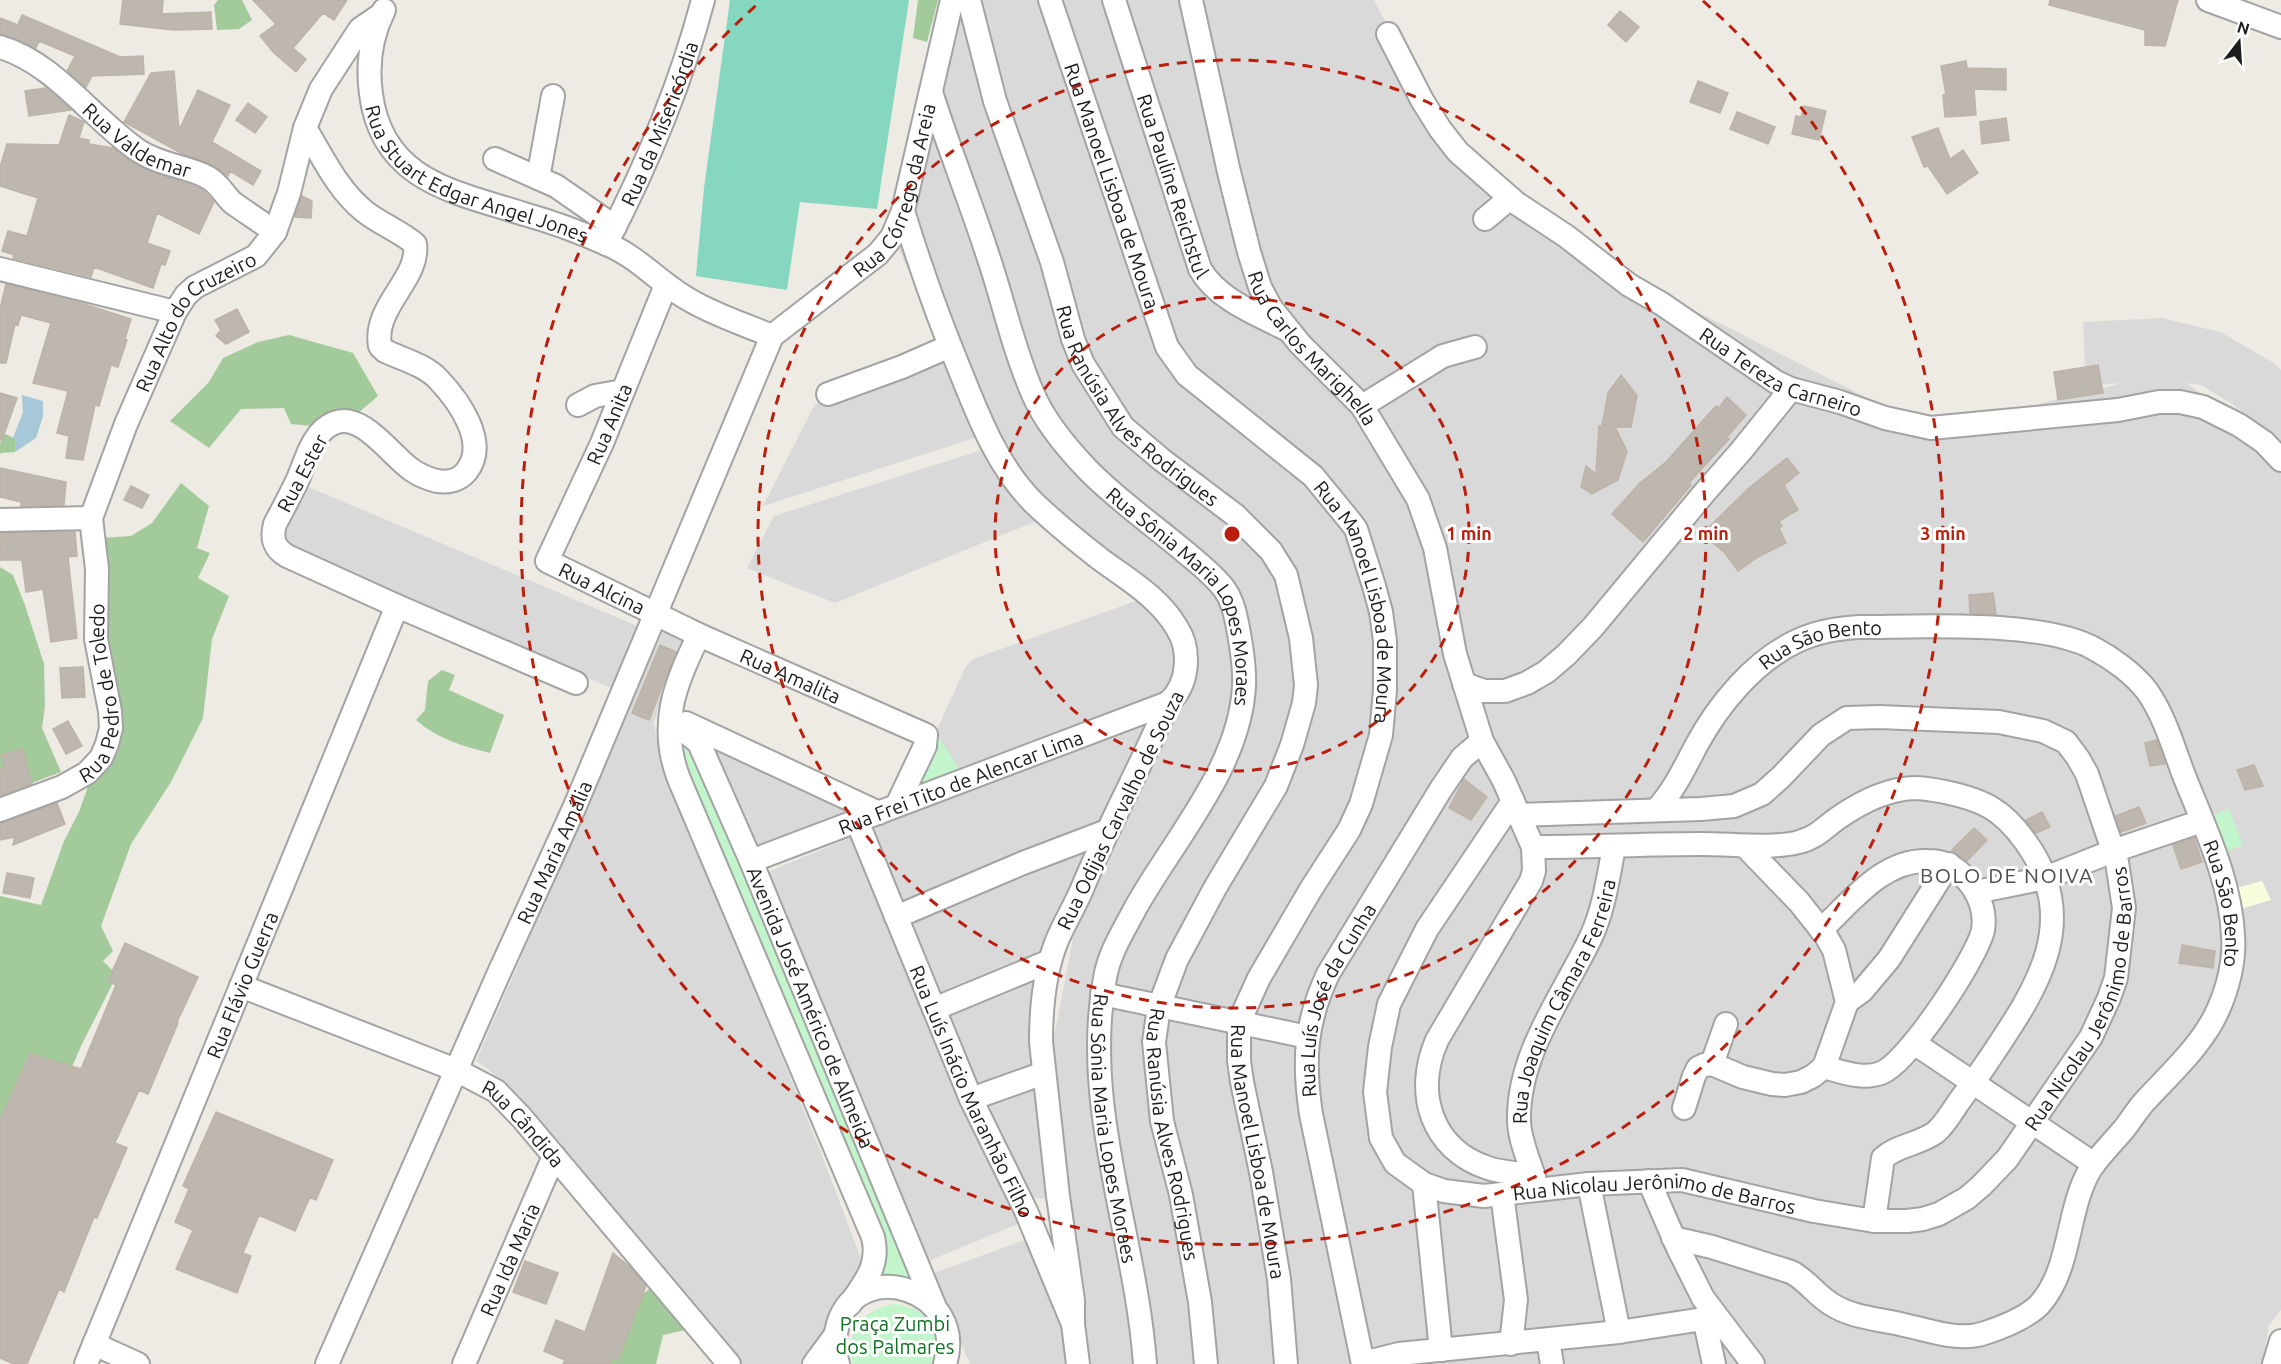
<svg xmlns="http://www.w3.org/2000/svg" width="2281" height="1364" font-family="Ubuntu,sans-serif">
<rect width="100%" height="100%" fill="#edebe3"/>
<path fill="#dad9d9" d="M951,0H1374L1441,128L1634,280L1909,419L2035,405L2123,383L2086,386L2083,322L2162,318L2220,332L2272,362L2281,370V444L2232,404L2201,385L2186,383L2265,437L2281,463V1310L2269,1325L2262,1364H970L931,1274L1028,1239L1073,1322L1048,1068L1082,892L1112,826L899,911L865,825L907,795L966,666L973,659L1150,596L1102,560L981,436L763,506L815,404L946,350L896,244Z
M985,449L1044,518L835,603L747,568L774,516Z
M299,483L642,628L616,690L285,551L277,528Z
M664,628L685,637L664,687L654,722L660,760L820,1150L863,1264V1277L805,1364H739L508,1089L489,1070L476,1061Z
M720,746L866,815L756,855L710,751Z
M854,836L1018,1224L926,1262L763,874Z
M1099,839L1046,960L938,1002L903,917Z
M1039,975L1038,1068L974,1091L941,1011Z
M1038,1080L1055,1193L1044,1199L1029,1197L980,1100Z"/>
<path fill="#f9fddc" d="M2262,881L2271,900L2234,911L2228,890Z"/>
<path fill="#a3ca9a" d="M218,0H242L252,20L239,29L217,30L214,5Z
M918,0H938L927,42L913,38Z
M289,335L353,353L378,396L358,413L312,426L291,424L284,408L241,409L209,448L170,421L209,382L223,358L258,342Z
M5,434L16,439L15,452L1,453L0,455V443Z
M181,483L209,506L197,548L210,553L198,578L229,596L212,639L203,718L171,782L131,844L101,926L113,951L103,961L117,975L81,1046L72,1067L29,1054L0,1121V896L41,905L64,841L79,812L90,781L110,757L103,638L100,538L131,536L152,523Z
M0,567L13,575L25,605L44,664L45,706L42,728L61,772L32,783L23,749L2,755L15,788L0,801Z
M442,670L455,675L449,690L504,715L490,753C464,747 436,738 416,720L425,710L428,681Z
M652,1287L685,1330L663,1335L656,1364H609L611,1359L618,1360L643,1294Z"/>
<path fill="#c2f5cb" d="M688,736L921,1288L870,1285L879,1272L675,741Z
M938,736L962,773L911,793Z
M2229,809L2243,845L2220,854L2206,818Z
M896,1304C915,1307 935,1318 938,1339C939,1347 937,1356 937,1364H853C843,1333 865,1307 896,1304Z"/>
<path fill="#85d7c0" d="M730,0H909L877,209L800,202L787,290L696,276L704,188Z"/>
<path fill="#a6c8d8" d="M22,395L43,401V416L36,438L15,452L16,440L13,438L23,412Z"/>
<path fill="#bdb7b0" stroke="#beb3a6" stroke-width="1.5" d="M123,0H163L162,14L211,12L212,29L174,30L120,24Z
M253,0H347L334,20L323,13L293,48L306,59L296,72L273,52L260,36L276,24Z
M2050,0H2178L2165,46L2145,45V30L2049,5Z
M1620,11L1639,27L1626,42L1608,25Z
M22,15L120,57L143,56L144,74L92,76L86,87L67,71L75,56L39,41L36,48L0,34V18L18,25Z
M1966,61L1967,68L2006,69V90L1974,89L1976,115L1945,117L1943,95H1946L1941,66Z
M174,71L179,130L198,90L230,105L212,142L261,171L253,185L230,171L228,176L213,165L181,153L124,122L151,73Z
M1698,81L1728,93L1720,113L1690,102Z
M46,88L71,110L29,116L25,91Z
M248,103L267,117L255,133L236,120Z
M1804,106L1826,111L1819,140L1792,134L1796,116L1801,117Z
M1737,112L1775,127L1768,144L1730,129Z
M69,115L84,122L79,138L89,140V144L113,148L142,168L201,189L214,202L199,234L157,213L147,243L170,251L165,265L161,264L153,288L94,267L91,277L13,258L14,255L2,251L8,231L27,236L38,198L0,186V167L7,144L59,145Z
M2006,118L2009,140L1982,144L1980,122Z
M1938,128L1950,159L1963,150L1978,173L1947,194L1928,166L1924,167L1912,137Z
M302,196L312,201L311,218L295,217Z
M6,284L84,304L131,319L125,339L127,340L118,367L111,365L99,406L95,405L83,460L66,458L69,436L57,433L68,391L33,383L51,323L21,315L18,325L15,324L6,363H0V309Z
M237,309L249,332L226,344L216,336L221,330L215,320Z
M2098,365L2103,393L2058,400L2054,372Z
M1621,375L1637,396L1631,427H1615L1627,451L1618,480L1592,494L1581,487L1586,466L1596,474L1599,426H1602L1608,393Z
M0,393L17,398L2,440H0Z
M1727,397L1746,415L1727,437L1729,439L1689,483L1691,485L1643,542L1612,514L1640,483L1666,462L1706,417L1716,406L1719,408Z
M1787,458L1799,473L1784,485L1798,510L1779,521L1782,526L1779,528L1786,543L1758,557L1738,571L1725,553L1702,534L1749,488Z
M0,468L66,482L64,505L21,506V502L0,497Z
M131,486L149,495L142,508L124,500Z
M75,532L77,556L68,557L77,638L51,642L43,589L26,592L22,560H0L1,533Z
M1993,593L1996,614L1970,613L1969,595Z
M660,645L676,652L649,720L632,713Z
M83,667L85,697L62,698L60,668Z
M68,721L82,746L66,754L53,729Z
M2157,740L2165,764L2150,766L2145,743Z
M23,749L32,784L0,796V769H5L1,755Z
M2254,765L2263,786L2245,790L2237,770Z
M1464,779L1487,797L1471,820L1449,808Z
M57,803L65,824L13,845L15,837L0,840V823Z
M2139,807L2146,823L2121,832L2116,816Z
M2042,812L2050,827L2036,833L2026,820Z
M1974,828L1987,840L1967,861L1952,850Z
M2194,838L2202,862L2181,869L2173,845Z
M7,873L34,878L30,898L3,893Z
M125,943L198,977L177,1022L178,1023L148,1094L139,1090L115,1143L127,1148L97,1218L94,1217L64,1292L59,1289L27,1364H14L0,1358V1120L30,1054L81,1069L116,985L108,981Z
M2182,945L2215,951L2213,968L2179,963Z
M216,1112L333,1160L316,1200L310,1197L295,1231L259,1215L243,1253L251,1256L237,1293L176,1269L193,1230L175,1222L189,1189L183,1186Z
M613,1253L630,1267L646,1286L618,1360L612,1358L609,1364H563L565,1360L544,1351L556,1320L585,1332Z
M525,1261L558,1273L546,1304L513,1292Z"/>
<g fill="none" stroke-linecap="round" stroke-linejoin="round">
<defs>
<g id="minor">
<path id="s1" d="M969,0L995,101L1052,262L1073,339L1083,364L1123,427L1162,460L1235,515L1271,551L1286,575L1301,638L1306,685L1304,703L1292,745L1276,786L1215,888L1177,959L1159,1007L1154,1042L1162,1121L1181,1195L1200,1302L1206,1364"/>
<path id="s2" d="M1050,0L1167,347L1187,375L1313,476L1350,521L1356,529L1374,586L1381,612L1385,641V690L1381,735L1361,804L1349,830L1311,889L1259,978L1239,1022V1061L1242,1082L1261,1172L1279,1279L1286,1364"/>
<path id="s3" d="M1114,0L1200,269C1217,299 1256,314 1286,329"/>
<path id="s4" d="M1191,0L1229,172L1249,252L1260,287L1271,308L1300,344L1362,406L1418,499L1435,548L1455,654L1482,741L1504,781L1533,847L1534,871L1531,881L1437,1040C1414,1093 1431,1149 1488,1168C1502,1173 1519,1173 1534,1175"/>
<path d="M2208,0L2281,27"/>
<path id="s5" d="M384,10C371,36 367,65 371,94C382,181 455,192 524,214C553,222 582,233 609,245C639,258 661,284 688,299C714,315 744,324 772,336"/>
<path id="s6" d="M1388,34L1422,100L1440,129L1458,152L1516,203L1566,236L1629,285L1662,304L1776,382L1791,389L1840,402L1885,418L1931,428L2118,410L2159,402H2180L2203,407L2239,425L2264,442L2281,460"/>
<path id="s7" d="M0,47C55,63 92,119 139,151C160,165 186,166 207,177C219,183 224,195 233,203C247,213 261,222 275,232"/>
<path id="s8" d="M931,92C949,149 971,203 989,259C1004,304 1014,351 1033,394C1045,422 1066,447 1087,469C1116,499 1152,524 1184,551C1198,563 1214,575 1225,590C1232,600 1235,612 1237,623C1241,643 1245,666 1244,686C1240,767 1174,839 1136,907C1124,930 1109,953 1105,978C1081,1108 1136,1236 1145,1364"/>
<path d="M305,128C323,157 337,189 364,211C380,224 400,231 415,244C420,279 373,306 380,346L385,351C402,359 425,365 438,379C458,400 490,443 466,472C459,480 448,483 437,481C429,479 419,475 412,470C391,456 362,411 334,423C313,431 306,460 298,479C291,494 283,509 275,524C271,539 274,548 287,556L397,606L576,683"/>
<path d="M495,159L556,186L615,227"/>
<path d="M538,178L553,96"/>
<path d="M903,211C920,266 939,320 961,373C980,420 998,467 1034,503C1055,523 1077,541 1100,559C1127,579 1159,597 1177,628C1191,650 1189,685 1168,703C1141,766 1108,826 1082,889C1074,908 1063,925 1056,943C1044,974 1041,1009 1041,1042L1058,1196L1073,1300V1324"/>
<path d="M1485,219L1510,198"/>
<path id="s9" d="M606,244C646,167 681,84 703,0"/>
<path d="M0,269L175,312"/>
<path id="s10" d="M666,285L602,443L547,561L699,635L926,735L925,746L897,805"/>
<path d="M828,394L902,367L950,346"/>
<path d="M578,405L595,396L623,391"/>
<path d="M1362,406L1443,356L1475,347"/>
<path d="M0,520L91,518"/>
<path d="M699,635C675,683 658,725 679,779L873,1237C880,1265 865,1282 850,1304"/>
<path d="M1464,684L1484,691H1505L1527,683L1546,672L1566,655L1593,627L1705,492L1741,451L1791,389"/>
<path d="M686,723L879,813"/>
<path id="s11" d="M670,726L688,734L699,743L751,861L934,1305"/>
<path id="s12" d="M1513,801L1427,929L1389,1004L1380,1047L1375,1092L1381,1138L1395,1163L1424,1184L1444,1191L1484,1196L1589,1184L1682,1180L1814,1211L1874,1221H1907L1923,1219L1939,1214L1967,1198L1981,1186L2007,1159L2091,1037L2109,998L2116,978L2124,908L2117,862L2087,774L2078,758L2066,742L2043,731L1999,722L1879,717L1847,718L1821,735L1781,777L1762,794L1734,806L1701,809L1518,815"/>
<path id="s13" d="M1657,809C1674,790 1684,769 1696,746C1718,705 1754,661 1797,641C1816,632 1839,628 1860,627C1920,627 2041,620 2093,648C2112,658 2134,674 2147,691C2164,715 2173,746 2183,773C2203,824 2231,880 2233,936C2235,960 2228,988 2218,1010C2203,1044 2172,1072 2147,1099C2138,1108 2132,1119 2124,1129C2113,1142 2101,1154 2091,1168C2066,1209 2072,1268 2040,1304C2027,1318 2003,1327 1985,1333C1959,1342 1929,1330 1904,1325C1880,1319 1852,1318 1831,1304C1816,1295 1807,1280 1791,1272L1712,1247L1673,1238"/>
<path id="s14" d="M0,810L62,787L87,773L101,758L107,744L111,728L110,711L96,639L97,569L91,518L126,424L175,312L186,295L195,287L256,256L275,232L289,193L305,128L321,89L360,29L382,14"/>
<path id="s15" d="M857,821L971,1099L1026,1211L1073,1324L1078,1364"/>
<path d="M1533,847C1590,847 1647,844 1703,844C1731,844 1774,849 1799,842C1816,838 1825,827 1838,818C1861,802 1886,789 1914,788C1924,788 1935,790 1945,792C1983,800 2002,809 2025,841C2084,922 2035,991 1988,1061C1978,1076 1968,1089 1958,1103C1952,1112 1945,1124 1936,1132C1920,1144 1898,1145 1883,1158L1874,1221"/>
<path id="s16" d="M751,861L1168,703"/>
<path d="M1976,892L2045,878L2113,851L2202,821"/>
<path d="M896,917L1023,863L1107,831"/>
<path d="M1821,930C1851,902 1883,859 1928,861C1945,861 1956,867 1967,880C1979,893 1986,912 1983,930C1977,958 1907,1064 1881,1073C1863,1080 1842,1072 1824,1067"/>
<path id="s17" d="M241,986L456,1070L496,1091L522,1118L729,1364"/>
<path d="M1102,994L1308,1037"/>
<path d="M1847,1002L1862,991L1889,959L1949,864"/>
<path d="M934,1009L1050,961"/>
<path d="M1914,1043L2094,1164"/>
<path d="M1712,1064L1726,1024"/>
<path d="M971,1099L1044,1073"/>
<path d="M1684,1108L1694,1076L1698,1068L1704,1065L1712,1064L1743,1077L1772,1084L1785,1085L1801,1082L1813,1076L1824,1067L1847,1002L1834,950L1826,936L1799,902L1745,846"/>
<path d="M1649,1181L1678,1248L1703,1298L1753,1364"/>
<path d="M1424,1184L1441,1350"/>
<path d="M1589,1184L1619,1332"/>
<path id="s18" d="M1536,1186C1532,1165 1519,1142 1519,1120C1518,1054 1562,997 1590,939C1604,910 1608,878 1614,847"/>
<path d="M1502,1194L1516,1300L1511,1344"/>
<path d="M1704,1318L1714,1364"/>
<path d="M1548,1340L1552,1364"/>
<path d="M94,1344L138,1364"/>
<path d="M1363,1363L1399,1354L1619,1332L1716,1317"/>
<path id="s19" d="M86,1364L397,606"/>
<path id="s20" d="M327,1364L498,975L575,806L772,336L878,254L892,237L903,211L952,0"/>
<path id="s21" d="M464,1364L554,1156"/>
<path d="M814,1364L834,1337"/>
<path d="M838,1364C833,1350 834,1338 838,1324C859,1256 968,1289 945,1364"/>
<path id="s22" d="M1363,1364L1311,1114C1303,1062 1305,1023 1328,974L1441,789L1462,758L1482,741"/>
<path d="M2274,1364L2281,1341"/>
</g>
</defs>
<use href="#minor" stroke="#a3a3a3" stroke-width="26"/>
<use href="#minor" stroke="#fff" stroke-width="22"/>
</g>
<g fill="none" stroke="#bb1e0d" stroke-width="3" stroke-dasharray="10 8">
<circle cx="1232" cy="534" r="237"/>
<circle cx="1232" cy="534" r="474"/>
<path d="M1703 1A711 711 0 1 1 761 1"/>
</g>
<g text-anchor="middle" dominant-baseline="central" stroke-width="6" stroke-linejoin="round" paint-order="stroke">
<g font-size="20" fill="#1c1c1c" stroke="#fff">
<text stroke="none"><textPath href="#s9" startOffset="132">Rua da Misericórdia</textPath></text>
<text stroke="none"><textPath href="#s7" startOffset="168">Rua Valdemar</textPath></text>
<text stroke="none"><textPath href="#s5" startOffset="230">Rua Stuart Edgar Angel Jones</textPath></text>
<text stroke="none"><textPath href="#s20" startOffset="1320">Rua Córrego da Areia</textPath></text>
<text stroke="none"><textPath href="#s3" startOffset="195">Rua Pauline Reichstul</textPath></text>
<text stroke="none"><textPath href="#s2" startOffset="196">Rua Manoel Lisboa de Moura</textPath></text>
<text stroke="none"><textPath href="#s14" startOffset="588">Rua Alto do Cruzeiro</textPath></text>
<text stroke="none"><textPath href="#s4" startOffset="376">Rua Carlos Marighella</textPath></text>
<text stroke="none"><textPath href="#s6" startOffset="531">Rua Tereza Carneiro</textPath></text>
<text stroke="none"><textPath href="#s1" startOffset="448">Rua Ranúsia Alves Rodrigues</textPath></text>
<text transform="translate(609 424) rotate(-67)">Rua Anita</text>
<text transform="translate(302 473) rotate(-62)">Rua Ester</text>
<text stroke="none"><textPath href="#s10" startOffset="362">Rua Alcina</textPath></text>
<text stroke="none"><textPath href="#s8" startOffset="579">Rua Sônia Maria Lopes Moraes</textPath></text>
<text stroke="none"><textPath href="#s2" startOffset="700">Rua Manoel Lisboa de Moura</textPath></text>
<text stroke="none"><textPath href="#s13" startOffset="244">Rua São Bento</textPath></text>
<text stroke="none"><textPath href="#s10" startOffset="570">Rua Amalita</textPath></text>
<text stroke="none"><textPath href="#s14" startOffset="180">Rua Pedro de Toledo</textPath></text>
<text stroke="none"><textPath href="#s16" startOffset="224">Rua Frei Tito de Alencar Lima</textPath></text>
<text transform="translate(1120 810) rotate(-64)">Rua Odijas Carvalho de Souza</text>
<text stroke="none"><textPath href="#s20" startOffset="560">Rua Maria Amália</textPath></text>
<text stroke="none"><textPath href="#s13" startOffset="820">Rua São Bento</textPath></text>
<text stroke="none"><textPath href="#s19" startOffset="410">Rua Flávio Guerra</textPath></text>
<text stroke="none"><textPath href="#s12" startOffset="1230">Rua Nicolau Jerônimo de Barros</textPath></text>
<text stroke="none"><textPath href="#s22" startOffset="376">Rua Luís José da Cunha</textPath></text>
<text stroke="none"><textPath href="#s18" startOffset="196">Rua Joaquim Câmara Ferreira</textPath></text>
<text stroke="none"><textPath href="#s11" startOffset="321">Avenida José Américo de Almeida</textPath></text>
<text stroke="none"><textPath href="#s15" startOffset="294">Rua Luís Inácio Maranhão Filho</textPath></text>
<text stroke="none"><textPath href="#s17" startOffset="318">Rua Cândida</textPath></text>
<text stroke="none"><textPath href="#s8" startOffset="1173">Rua Sônia Maria Lopes Moraes</textPath></text>
<text stroke="none"><textPath href="#s1" startOffset="1276">Rua Ranúsia Alves Rodrigues</textPath></text>
<text stroke="none"><textPath href="#s2" startOffset="1294">Rua Manoel Lisboa de Moura</textPath></text>
<text stroke="none"><textPath href="#s12" startOffset="672">Rua Nicolau Jerônimo de Barros</textPath></text>
<text stroke="none"><textPath href="#s21" startOffset="114">Rua Ida Maria</textPath></text>
</g>
<g font-size="20" fill="#127224" stroke="#fff">
<text x="895" y="1323">Praça Zumbi<tspan x="895" dy="23">dos Palmares</tspan></text>
</g>
<g font-size="21" letter-spacing="1.5" fill="#4f4f4f" stroke="#fff">
<text x="2007" y="875">BOLO DE NOIVA</text>
</g>
</g>
<circle cx="1232" cy="534" r="9" fill="#bb1e0d" stroke="#fff" stroke-width="3"/>
<g font-size="18" text-anchor="middle" font-weight="bold" fill="#bb1e0d" stroke="#fff" stroke-width="6" stroke-linejoin="round" paint-order="stroke">
<text x="1469" y="540">1 min</text>
<text x="1706" y="540">2 min</text>
<text x="1943" y="540">3 min</text>
</g>
<g transform="translate(2239 42) rotate(17)" stroke="#ffffff" stroke-width="4.5" paint-order="stroke">
<path d="M0-4.5L10 22L0 15L-10 22Z" fill="#1c1c1c"/>
<text y="-9" font-size="16" font-weight="bold" text-anchor="middle" fill="#1c1c1c">N</text>
</g>
</svg>
